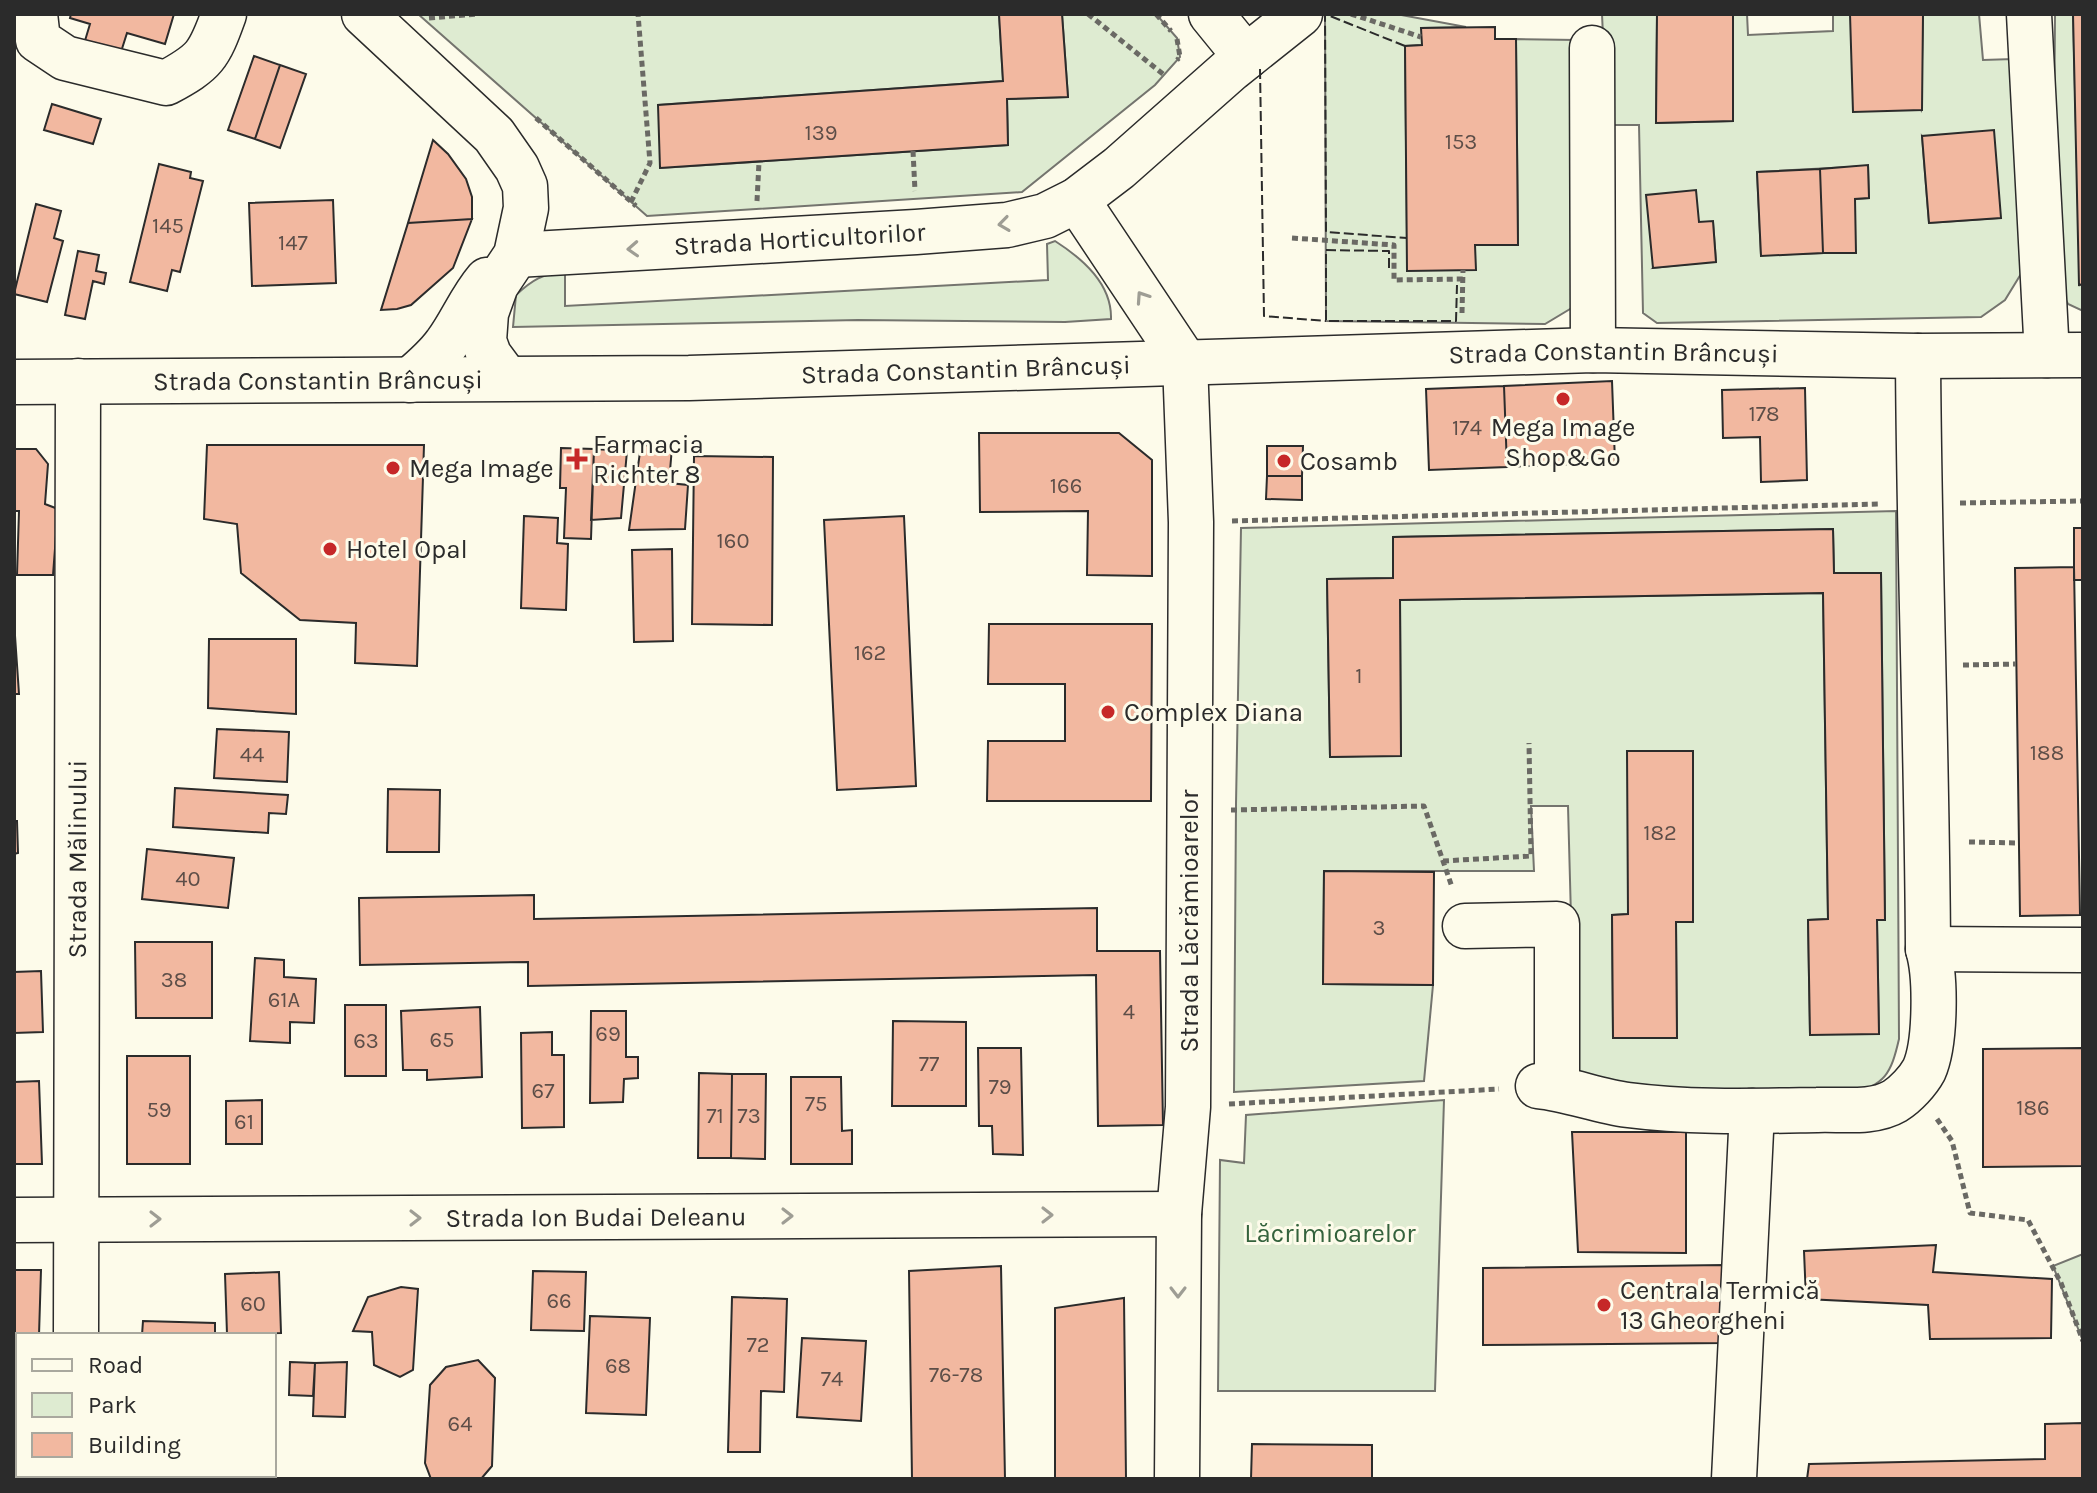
<svg xmlns="http://www.w3.org/2000/svg" width="2097" height="1493" font-family="Karla,sans-serif">
<rect width="100%" height="100%" fill="#fdfbea"/>
<path fill="#deebd1" stroke="#74746e" stroke-width="2" fill-rule="evenodd" d="M418,14H999L1003,81L659,105L661,168L1008,145L1007,99L1068,97L1062,14H1156L1177,38L1180,57L1155,85L1022,192L647,216Z
M1325,14H1396L1466,27L1422,28V45L1405,46L1407,238L1475,245L1518,244L1516,39L1576,40L1580,303L1545,324L1326,321Z
M1602,14H1657L1656,123L1733,121V14H1747L1748,35L1833,31V14H1850L1921,110L1923,14H1979L1983,60L2013,59L2024,269L2005,300L1981,317L1657,323L1643,313L1639,125H1607ZM1922,136L2000,218L1929,223ZM1868,166L1869,198L1855,199L1823,253L1761,255L1757,172ZM1699,222H1713L1716,261L1653,268Z
M2055,14H2073L2080,285L2083,284V311L2068,304L2053,275Z
M1055,241C1083,259 1112,284 1111,319L1065,322L858,320L513,327L516,295C531,281 544,272 565,273V306L1048,280L1047,244Z
M1896,511L1899,1039C1891,1074 1885,1085 1849,1095L1603,1087L1570,1078L1571,917L1568,806H1531L1534,871H1324L1323,984L1433,985L1424,1081L1234,1092L1236,804L1241,528ZM1833,529L1834,573H1881L1885,919L1877,920L1879,1034H1810L1808,920L1828,919L1823,593L1400,600L1401,755L1330,757L1327,579L1393,578V537ZM1692,751L1693,921L1676,922L1677,1038H1613L1612,915L1628,914Z
M1444,1100L1435,1391H1218L1220,1160L1244,1163L1246,1115Z
M2083,1254V1341L2053,1266Z"/>
<path fill="#f2b8a0" stroke="#2b2b2b" stroke-width="2" d="M71,14H174L165,44L127,33L120,55L84,44L90,24L70,18Z
M999,14H1062L1068,97L1007,99L1008,145L660,168L658,105L1003,81Z
M1657,14H1733V121L1656,123Z
M1850,14H1923L1922,110L1853,112Z
M2073,14H2083V284L2079,285Z
M1495,27V39H1516L1518,245H1475L1476,270L1407,271L1405,46L1422,45L1421,28Z
M254,56L280,65L255,139L228,130Z
M280,65L306,74L280,148L255,139Z
M52,104L101,119L93,144L44,130Z
M1994,130L2001,218L1929,223L1922,136Z
M433,140L448,154L466,179L472,197V219L408,223Z
M159,164L191,172L190,178L203,181L180,272L172,270L167,291L130,282Z
M1868,165L1869,198L1855,199L1856,253H1823L1820,169Z
M1820,169L1823,253L1761,256L1757,172Z
M1696,190L1699,222L1713,221L1716,262L1653,268L1646,195Z
M333,200L336,283L252,286L249,203Z
M36,204L61,211L54,238L63,241L47,302L14,294Z
M472,219L453,268L411,305L397,309L381,310L408,223Z
M78,251L99,255L96,271L106,273L104,284L93,281L85,319L65,315Z
M1612,381L1615,462L1507,467L1504,386Z
M1504,386L1507,467L1429,470L1426,389Z
M1805,388L1807,480L1761,482L1760,437L1723,438L1722,390Z
M979,433H1119L1152,460V576L1087,575L1088,511L980,512Z
M207,445H424L417,666L355,663L356,623L300,620L241,573L237,524L204,519Z
M641,445L672,447L669,483L688,485L685,529L629,530Z
M1267,446H1303L1302,476H1267Z
M561,448L594,449L591,539L564,538L566,488H560Z
M14,449H36L48,464L45,504L58,509L53,575H17L19,511H14Z
M594,449L627,451L621,518L591,520Z
M694,456L773,457L772,625L692,624Z
M1267,476H1302V500L1266,499Z
M524,516L558,518L557,543L568,544L566,610L521,608Z
M904,516L916,786L837,790L824,520Z
M2074,528H2083V580H2074Z
M1833,529L1834,573H1881L1885,920H1877L1879,1034L1810,1035L1808,920L1828,919L1823,593L1400,600L1401,756L1330,757L1327,579L1393,578V537Z
M672,549L673,641L634,642L632,550Z
M2074,567L2080,915L2020,916L2015,568Z
M14,621L19,694H14Z
M989,624H1152L1151,801H987L988,741H1065V684H988Z
M209,639H296V714L208,708Z
M217,729L289,732L287,782L214,778Z
M1627,751H1693V922H1676L1677,1038H1613L1612,915L1628,914Z
M175,788L288,795L286,814L269,813L268,833L173,827Z
M388,789L440,790L439,852H387Z
M14,821H17L18,853L14,854Z
M147,849L234,858L228,908L142,899Z
M1324,871L1434,872L1433,985L1323,984Z
M534,895V919L1097,908V951H1160L1163,1125L1098,1126L1096,975L528,986V962L360,965L359,898Z
M135,942H212V1018H136Z
M255,958L284,960V977L316,979L314,1023L290,1022V1043L250,1041Z
M41,971L43,1032L14,1033V972Z
M345,1005H386V1076H345Z
M480,1007L482,1077L427,1080V1070H403L401,1011Z
M591,1011H626V1057H638V1078L624,1079L623,1102L590,1103Z
M893,1021L966,1022V1106H892Z
M552,1032V1055H564V1127L522,1128L521,1033Z
M978,1048H1021L1023,1155L993,1154L992,1126H979Z
M2083,1048V1166L1983,1167V1049Z
M127,1056H190V1164H127Z
M699,1073L732,1074L731,1158H698Z
M732,1074H766L765,1159L731,1158Z
M791,1077H841L842,1131L852,1130V1164H791Z
M39,1081L42,1164H14V1082Z
M262,1100V1144H226V1101Z
M1572,1132H1686V1253L1578,1252Z
M1936,1245L1933,1272L2052,1279L2051,1338L1930,1339L1928,1305L1806,1299L1804,1251Z
M1724,1265L1725,1343L1483,1345V1268Z
M1001,1266L1005,1479H912L909,1271Z
M14,1270H41L39,1335H18V1350H14Z
M533,1271L586,1272L584,1331L531,1330Z
M279,1272L281,1333L227,1334L225,1274Z
M401,1287L418,1289L413,1370L400,1377L374,1365L372,1332L353,1331L368,1297Z
M732,1297L787,1299L784,1392L761,1391L760,1452H728Z
M1124,1298L1126,1479H1055V1308Z
M590,1316L650,1318L646,1415L586,1413Z
M143,1321L215,1323V1335H142Z
M802,1338L866,1341L861,1421L797,1417Z
M478,1360L495,1378L492,1466L481,1479H431L425,1463L430,1385L446,1367Z
M290,1362L315,1363L313,1396L289,1395Z
M347,1362L345,1417L313,1416L315,1363Z
M2083,1423V1479H1807L1809,1464L2045,1459V1424Z
M1252,1444L1372,1445V1479H1251Z
M14,1449H18V1475H43V1479H14Z"/>
<g fill="none" stroke-linecap="round" stroke-linejoin="round">
<defs>
<g id="minor">
<path d="M35,14L38,40L65,58L166,83C205,62 209,56 224,14"/>
<path d="M364,14L494,135L517,168L525,186L526,208L516,255L496,285L486,313L484,341L489,355L506,378"/>
<path d="M1211,14L1246,57"/>
<path d="M2029,14L2047,355"/>
<path d="M1592,48L1593,350"/>
<path d="M1077,200L1185,362L1191,522L1188,1107L1179,1214L1177,1479"/>
<path id="s1" d="M516,255L916,232L1007,225L1045,216L1077,200L1119,168L1231,69L1300,14"/>
<path d="M410,380C423,369 436,358 446,344C461,324 470,300 487,280"/>
<path d="M1465,926L1557,924V1088"/>
<path d="M1928,949L2083,950"/>
<path d="M1538,1086C1569,1089 1597,1101 1628,1105C1690,1113 1754,1111 1817,1110C1842,1109 1873,1114 1895,1101C1906,1094 1918,1081 1924,1070C1936,1043 1936,976 1928,949C1927,751 1919,554 1918,356"/>
<path id="s2" d="M14,1220L1179,1214"/>
<path id="s3" d="M76,1335L78,381"/>
<path d="M75,1479V1475"/>
<path d="M1734,1479L1752,1111"/>
</g>
<g id="major">
<path id="s4" d="M14,382L689,378L1593,350L1918,356L2083,355"/>
</g>
</defs>
<use href="#minor" stroke="#2b2b2b" stroke-width="47"/>
<use href="#major" stroke="#2b2b2b" stroke-width="47"/>
<path stroke="#6a6964" stroke-width="5" stroke-dasharray="6 4" stroke-linecap="butt" d="M1088,14L1163,74
M1156,14L1171,31
M1351,14L1421,37
M429,18L477,14
M1177,39L1180,57L1177,60
M536,118L636,206
M913,151L915,191
M757,201L759,162
M631,202L650,163L638,14
M1292,238L1394,245V280L1463,279
M1462,313L1463,270
M1960,503L2083,501
M1232,521L1878,504
M1963,665L2016,664
M1231,810L1424,806L1452,887
M1969,842L2019,843
M1443,861L1531,856L1529,743
M1229,1104L1499,1089
M1937,1119L1952,1141L1970,1213L2028,1220L2061,1283L2083,1341"/>
<use href="#minor" stroke="#fdfbea" stroke-width="44"/>
<use href="#major" stroke="#fdfbea" stroke-width="44"/>
<path stroke="#2b2b2b" stroke-width="2" stroke-dasharray="10 4" stroke-linecap="butt" d="M1405,46L1325,14L1326,232L1407,238
M1260,69L1264,316L1326,321
M1389,268V251L1326,250V321H1456L1457,285"/>
</g>
<defs><path id="oneway-chevron" d="M-2-3.5L2.5 0L-2 3.5" fill="none" stroke-width="1.6" stroke-linecap="round" stroke-linejoin="round" transform="scale(2)"/></defs>
<g stroke="#9e9d94">
<use href="#oneway-chevron" transform="translate(1004 224) rotate(172)"/>
<use href="#oneway-chevron" transform="translate(633 249) rotate(177)"/>
<use href="#oneway-chevron" transform="translate(1142 297) rotate(-124)"/>
<use href="#oneway-chevron" transform="translate(1047 1215)"/>
<use href="#oneway-chevron" transform="translate(787 1216)"/>
<use href="#oneway-chevron" transform="translate(415 1218)"/>
<use href="#oneway-chevron" transform="translate(155 1219)"/>
<use href="#oneway-chevron" transform="translate(1178 1292) rotate(90)"/>
</g>
<g fill="#c62828" stroke="#fdfbea" stroke-width="3">
<circle cx="1563" cy="399" r="8"/>
<path d="M573 447h8v8h8v8h-8v8h-8v-8h-8v-8h8z"/>
<circle cx="1284" cy="461" r="8"/>
<circle cx="393" cy="468" r="8"/>
<circle cx="330" cy="549" r="8"/>
<circle cx="1108" cy="712" r="8"/>
<circle cx="1604" cy="1305" r="8"/>
</g>
<g text-anchor="middle" dominant-baseline="central" stroke-width="6" stroke-linejoin="round" paint-order="stroke">
<g font-size="22" fill="#5d4e48">
<text x="821" y="133">139</text>
<text x="1461" y="142">153</text>
<text x="168" y="226">145</text>
<text x="293" y="243">147</text>
<text x="1764" y="414">178</text>
<text x="1467" y="428">174</text>
<text x="1066" y="486">166</text>
<text x="733" y="541">160</text>
<text x="870" y="653">162</text>
<text x="1359" y="676">1</text>
<text x="2047" y="753">188</text>
<text x="252" y="755">44</text>
<text x="1660" y="833">182</text>
<text x="188" y="879">40</text>
<text x="1379" y="928">3</text>
<text x="174" y="980">38</text>
<text x="284" y="1000">61A</text>
<text x="1129" y="1012">4</text>
<text x="608" y="1034">69</text>
<text x="442" y="1040">65</text>
<text x="366" y="1041">63</text>
<text x="929" y="1064">77</text>
<text x="1000" y="1087">79</text>
<text x="543" y="1091">67</text>
<text x="816" y="1104">75</text>
<text x="2033" y="1108">186</text>
<text x="159" y="1110">59</text>
<text x="715" y="1116">71</text>
<text x="749" y="1116">73</text>
<text x="244" y="1122">61</text>
<text x="559" y="1301">66</text>
<text x="253" y="1304">60</text>
<text x="758" y="1345">72</text>
<text x="618" y="1366">68</text>
<text x="956" y="1375">76-78</text>
<text x="832" y="1379">74</text>
<text x="460" y="1424">64</text>
</g>
<g font-size="26" fill="#2b2b2b" stroke="#fdfbea">
<text stroke="none"><textPath href="#s1" startOffset="284">Strada Horticultorilor</textPath></text>
<text stroke="none"><textPath href="#s4" startOffset="1600">Strada Constantin Brâncuși</textPath></text>
<text stroke="none"><textPath href="#s4" startOffset="952">Strada Constantin Brâncuși</textPath></text>
<text stroke="none"><textPath href="#s4" startOffset="304">Strada Constantin Brâncuși</textPath></text>
<text stroke="none"><textPath href="#s3" startOffset="476">Strada Mălinului</textPath></text>
<text transform="translate(1189 921) rotate(-90)">Strada Lăcrămioarelor</text>
<text stroke="none"><textPath href="#s2" startOffset="582">Strada Ion Budai Deleanu</textPath></text>
</g>
<g font-size="26" fill="#2b2b2b" stroke="#fdfbea" text-anchor="start">
<text x="1563" y="427" text-anchor="middle">Mega Image<tspan x="1563" dy="30">Shop&amp;Go</tspan></text>
<text x="593" y="444">Farmacia<tspan x="593" dy="30">Richter 8</tspan></text>
<text x="1300" y="461">Cosamb</text>
<text x="409" y="468">Mega Image</text>
<text x="346" y="549">Hotel Opal</text>
<text x="1124" y="712">Complex Diana</text>
<text x="1620" y="1290">Centrala Termică<tspan x="1620" dy="30">13 Gheorgheni</tspan></text>
</g>
<g font-size="26" fill="#34623c" stroke="#fdfbea">
<text x="1330" y="1233">Lăcrimioarelor</text>
</g>
</g>
<rect width="2097" height="1493" fill="none" stroke="#2b2b2b" stroke-width="32"/>
<rect x="16" y="1333" width="260" height="144" fill="#fdfbea" stroke="#a9a89e" stroke-width="2"/>
<rect x="32" y="1359" width="40" height="12" fill="#fdfbea" stroke="#a9a89e" stroke-width="2"/>
<text x="88" y="1373" font-size="24" fill="#2b2b2b">Road</text>
<rect x="32" y="1393" width="40" height="24" fill="#deebd1" stroke="#a9a89e" stroke-width="2"/>
<text x="88" y="1413" font-size="24" fill="#2b2b2b">Park</text>
<rect x="32" y="1433" width="40" height="24" fill="#f2b8a0" stroke="#a9a89e" stroke-width="2"/>
<text x="88" y="1453" font-size="24" fill="#2b2b2b">Building</text>
</svg>
